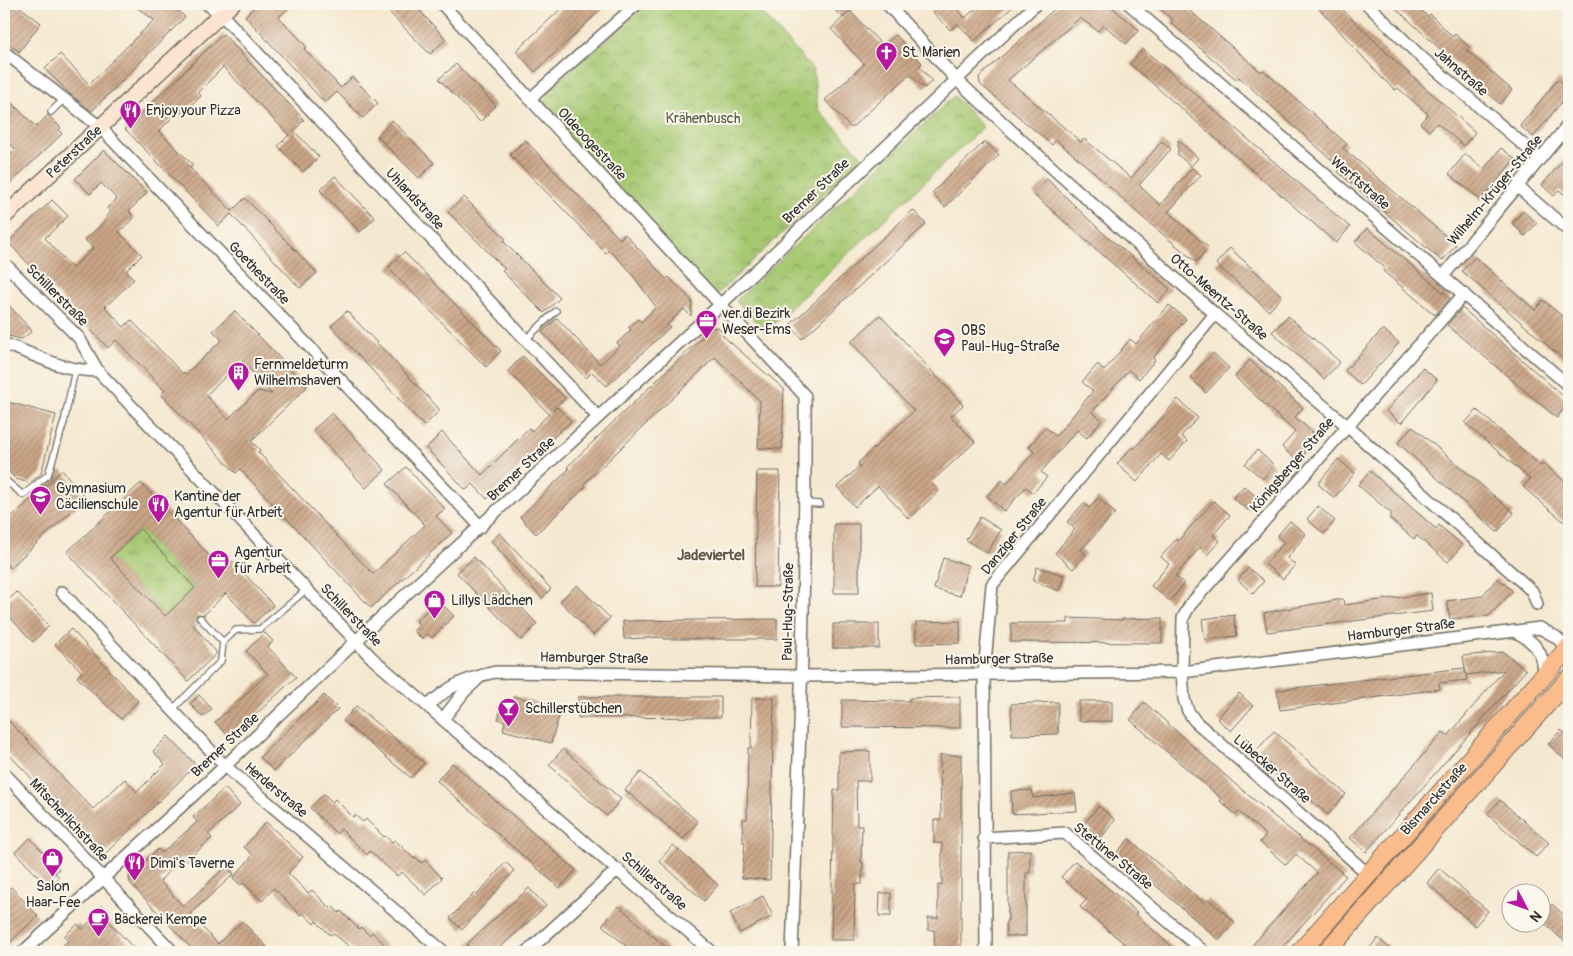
<svg xmlns="http://www.w3.org/2000/svg" width="1573" height="956" font-family="Pangolin,sans-serif">
<defs>
<pattern id="grass-tufts" width="24" height="20" patternUnits="userSpaceOnUse" patternTransform="scale(1.25)"><rect width="24" height="20" fill="#a6c871"/><path d="M3 7l-1-3M5 7V3M7 7l1-3M15 17l-1-3M17 17v-4M19 17l1-3" fill="none" stroke="#87a35d"/></pattern>
<pattern id="park-crowns" width="20" height="18" patternUnits="userSpaceOnUse" patternTransform="scale(1.25)"><rect width="20" height="18" fill="#a6c871"/><path d="M2 6a3 3 0 1 1 6 0M12 15a3 3 0 1 1 6 0" fill="none" stroke="#87a35d"/></pattern>
<pattern id="building-hatch" width="6" height="6" patternUnits="userSpaceOnUse" patternTransform="scale(1.25)"><rect width="6" height="6" fill="#cba687"/><path d="M-1 1l2-2M0 6l6-6M5 7l2-2" fill="none" stroke="#a5876f"/></pattern>
</defs>
<rect width="100%" height="100%" fill="#fbf7ec"/>
<filter id="ink" filterUnits="userSpaceOnUse"><feTurbulence type="fractalNoise" baseFrequency=".02" numOctaves="2"/><feDisplacementMap in="SourceGraphic" scale="10" xChannelSelector="R" yChannelSelector="G"/><feConvolveMatrix kernelMatrix="1 2 1 2 8 2 1 2 1" color-interpolation-filters="sRGB"/></filter>
<filter id="wash" filterUnits="userSpaceOnUse"><feTurbulence type="fractalNoise" baseFrequency=".0096" numOctaves="4" result="noise"/><feDisplacementMap in="SourceGraphic" scale="20" xChannelSelector="R" yChannelSelector="G"/><feGaussianBlur stdDeviation="1.12" result="paint"/><feColorMatrix in="noise" values="0 0 0 0 0 0 0 0 0 0 0 0 0 0 0 0 0 1.4 0 .05"/><feComposite in="paint" operator="in"/></filter>
<g filter="url(#wash)">
<rect width="100%" height="100%" fill="#f5e8d0"/>
<path fill="url(#grass-tufts)" stroke="#687a4e" d="M140,529L195,588L165,616L110,558Z"/>
<path fill="url(#park-crowns)" stroke="#687a4e" d="M648,4H754L813,70L818,109L863,157L713,298L542,110L548,90Z
M954,96L983,127L765,332L736,301Z"/>
<g id="blocks">
<path fill="url(#building-hatch)" fill-rule="evenodd" d="M4,4H16L41,23L19,52L4,40Z
M132,4H171L185,17L92,111L70,94L45,69L60,54L89,84L154,20Z
M258,4H293L279,17L307,47L304,49L341,88L352,77L378,103L363,118L337,92L325,103L245,16Z
M381,4H425L419,10L446,39L430,54Z
M566,4H607L535,72L516,51Z
M829,4H857L843,18Z
M925,4H952L965,18L981,4H1016L974,41L958,24L950,30Z
M1060,4H1108L1139,30L1126,44L1104,25L1098,31L1080,18L1008,80L1081,142L1084,139L1131,178L1162,141L1171,149L1139,185L1160,205L1192,168L1201,175L1168,212L1208,247L1196,262L1141,216L1094,172L1056,140L1052,145L980,84L979,77Z
M1154,4H1182L1261,72L1263,70L1286,90L1347,144L1343,148L1456,245L1442,261L1338,172L1341,168L1239,77L1237,80L1171,23L1173,20Z
M1315,4H1337L1396,62L1475,132L1464,146L1437,123L1429,131L1420,123L1428,114L1398,88L1395,90L1382,78Z
M1391,4H1415L1428,17L1430,14L1453,37L1455,34L1469,47L1466,50L1512,90L1500,104Z
M850,11L883,46L896,35L922,63L919,66L932,81L924,88L910,74L851,128L825,100L864,64L831,29Z
M223,34L304,120L294,131L319,157L303,172L278,146L289,135L223,67L198,92L201,96L182,114L179,111L159,131L193,165L190,168L232,211L245,198L317,273L300,288L231,214L219,226L125,129Z
M1143,49L1350,227L1336,243L1130,64Z
M456,64L496,106L480,122L439,79Z
M1558,79L1569,88V93L1533,137L1520,126Z
M4,95L36,127L48,115L61,128L59,130L62,134L4,189V160L15,149L4,138Z
M392,120L434,163L419,178L377,136Z
M525,140L620,239L625,234L666,279L669,277L692,301L691,316L684,309L667,325L670,327L607,386L592,372L586,378L542,332L557,318L600,364L620,346L617,343L631,330L629,327L638,319L641,322L656,307L629,270L609,250L606,253L510,155Z
M1178,140L1198,158L1191,166L1178,155Z
M985,141L999,155L945,207L932,193Z
M1501,148L1515,159L1481,200L1449,174L1465,154L1484,169Z
M104,150L147,193L129,211L134,218L119,232L142,255L126,271L134,279L105,307L124,327L131,320L183,374L184,372L186,374L222,340L213,331L235,311L307,387L251,441L260,450L258,452L373,574L425,525L387,484L406,467L445,509L436,516L452,533L371,608L240,469L236,473L161,394L165,391L116,340L108,348L8,242L52,200L68,216L45,238L72,268L93,248L85,240L107,219L106,217L111,212L107,208L117,199L101,183L90,194L75,179ZM242,361L272,394L258,391L228,419L206,395Z
M1569,154V198L1559,190L1554,196L1542,185Z
M335,176L375,218L360,232L320,190Z
M1047,179L1102,232L1170,289L1158,303L1033,194Z
M464,197L506,239L503,241L560,298L544,313L502,271L505,269L448,212Z
M913,210L926,224L802,339L790,325Z
M1523,211L1537,223L1525,236L1512,223Z
M1367,228L1450,298L1435,315L1383,271L1385,268L1355,242Z
M1230,248L1282,296L1269,311L1216,264Z
M404,252L501,351L486,367L388,268Z
M1475,257L1535,310L1543,300L1569,322V364L1462,271Z
M4,300L32,331L22,339L4,335Z
M1169,305L1186,319L1153,358L1155,360L1139,379L1129,370L1092,412L1102,420L1087,438L1077,430L1041,472L1047,477L1033,493L1026,487L1004,511L987,496L1002,480L1006,484L1034,452L1029,447L1045,427L1056,436L1093,391L1082,382L1098,364L1104,371L1130,339L1136,344Z
M1462,308L1569,401L1557,418L1447,325Z
M347,311L440,410L424,426L331,326Z
M880,315L963,405L951,416L975,442L931,482L939,491L909,519L878,486L855,507L837,487L860,466L858,463L914,411L851,342Z
M1288,316L1340,362L1324,379L1272,332Z
M718,327L723,332V336L784,389L782,449L758,448L760,401L715,357L584,484L586,486L536,534L520,517L569,469L567,467L654,383L712,328Z
M1383,329L1399,343L1361,385L1345,371Z
M1213,353L1229,368L1206,393L1190,377Z
M523,356L565,398L553,410L557,407L571,421L487,499L473,484L466,490L426,448L442,432L482,475L529,428L532,431L549,414L508,371Z
M1250,360L1303,408L1295,417L1318,437L1298,461L1282,447L1295,432L1235,377Z
M1423,368L1437,380L1401,423L1386,411Z
M1178,399L1198,418L1181,436L1187,441L1169,461L1161,454L1137,482L1117,464L1132,447L1134,449Z
M4,401L56,415L41,474L30,483L16,479L4,467Z
M1477,410L1541,466L1543,463L1569,485V526L1523,487L1530,479L1465,423Z
M332,413L385,470L366,488L313,430Z
M1412,426L1514,513L1497,532L1398,443Z
M1257,450L1274,465L1263,479L1245,464Z
M1338,459L1355,473L1334,498L1318,484Z
M62,470L86,498L10,568L4,561V524Z
M757,471H780L778,587H755Z
M1370,471L1436,529L1439,525L1462,545L1448,562L1417,536L1414,539L1389,518L1392,514L1358,485Z
M141,483L223,570L233,561L273,605L254,623L226,593L204,615L197,614V621L193,625L217,653L188,681L67,552ZM140,529L195,588L165,616L110,558Z
M1244,486L1258,498L1248,510L1233,498Z
M1098,498L1115,513L1081,550L1086,554L1073,569L1055,553L1075,529L1067,522L1084,503L1089,508Z
M1214,501L1230,515L1213,535L1220,541L1207,555L1200,547L1175,576L1184,583L1170,601L1151,586L1169,564L1161,557L1176,539L1178,541Z
M1318,506L1335,521L1324,534L1307,519Z
M980,517L1001,530L987,553L966,540Z
M1290,521L1306,534L1287,558L1295,565L1283,579L1265,564L1284,542L1277,536Z
M834,524H859V593H834Z
M500,533L551,589L542,598L491,541Z
M474,557L537,624L521,640L457,573Z
M943,558L968,565L960,596L934,589Z
M1037,567L1064,575L1059,591L1033,581Z
M1248,568L1264,581L1253,594L1238,580Z
M1497,578L1513,591L1489,616L1450,619L1447,601L1482,596Z
M577,585L610,618L593,635L560,601Z
M17,592L49,626L33,642L4,611V604Z
M1431,593L1433,611L1267,632L1264,613L1343,599L1344,605Z
M438,600L454,616L432,638L427,634L422,639L414,631L420,625L416,621Z
M1235,615L1234,617L1237,636L1205,640L1202,619Z
M1068,618L1122,620V619L1162,618V643L1011,642V623H1068Z
M777,619V639H664V637L624,639L623,621Z
M960,621V643L916,644V622Z
M833,624H879V648H833Z
M71,629L138,701L121,719L77,677L82,672L55,644Z
M265,633L273,641L268,647L296,677L230,738L215,722L268,674L246,651Z
M1503,652L1526,670L1366,852L1350,838L1443,732L1448,736L1504,670L1466,675L1467,680L1439,683L1440,689L1280,710L1277,690L1464,668L1466,674L1463,656Z
M1239,693L1253,706L1231,731L1217,719Z
M199,695L212,709L203,717L190,704Z
M324,695L338,709L274,771L260,757Z
M514,696L561,709L551,743L503,730L505,721L498,719L504,700L512,702Z
M578,697H721V717L578,718Z
M960,697V728L842,727V700L909,701V698Z
M752,698H774L770,880L742,878L745,842H743V819H747L748,748H751Z
M1079,701H1112V721H1079Z
M1058,702V734L1012,735L1011,704Z
M1144,702L1235,784L1346,876L1278,952H1246L1317,873L1296,854L1286,865L1260,842L1266,835L1239,812L1236,815L1220,801L1222,799L1130,720Z
M356,706L424,763L411,778L343,721Z
M4,716L93,809L125,779L137,792L165,764L153,751L168,736L196,765L104,855L4,749Z
M1561,730L1569,737V763L1548,744Z
M1274,731L1346,794L1328,815L1255,752Z
M563,749L621,799L607,816L549,765Z
M870,751V781H856L857,826H862L861,862H863L862,884H855L854,940H831L834,790H839V752Z
M940,755H961V952H935L934,930H928V918H938V885H942V843H934V820H941Z
M452,763L576,870L560,888L437,781Z
M641,772L698,822L683,839L625,790Z
M225,788L240,805L208,834L212,838L186,861L182,857L160,881L183,906L227,866L234,874L190,914L218,944L242,921L272,952H195L130,883L129,876L158,849L162,853L197,822L193,817Z
M1032,790L1033,798L1075,793L1077,811L1012,814L1011,791Z
M324,794L332,802L335,799L353,817L355,815L363,822L366,819L384,837L385,836L392,842L395,840L414,859L415,857L422,863L425,860L442,878L426,895L402,872L397,876L370,851L367,855L341,829L337,834L310,808Z
M1500,800L1549,843L1536,857L1487,814Z
M1099,806L1115,820L1101,838L1084,824Z
M266,822L303,857L288,873L308,893L312,890L330,908L332,906L339,913L341,911L359,929L361,927L369,935L372,932L392,952H356L333,933L330,935L316,921L314,924L303,913L300,915L274,888L262,901L243,883L241,885L233,878L253,855L244,847Z
M30,838L59,869L55,873L59,877L48,887L15,852Z
M1129,839L1204,903L1208,899L1235,922L1219,940L1117,852Z
M673,845L718,885L704,901L659,861Z
M1030,850V873H1026V936H1006V921H1008V851Z
M1075,861L1137,912L1135,914L1178,952H1119L1126,945L1080,907L1087,899L1061,877Z
M506,862L514,871L462,930L450,918L475,893L477,895Z
M1439,868L1488,911L1475,926L1427,883Z
M11,887L38,916L4,948V894Z
M529,888L546,906L495,952H474L467,945L471,940Z
M880,893H891V916H879Z
M763,896L773,916L740,933L730,913Z
M1552,904L1569,920V945L1540,920V917Z
M619,906L639,924L672,952H633L602,925Z
M100,912L137,952H55L68,941L64,936L78,924L82,929Z
M1378,938L1394,952H1366Z"/>
</g>
</g>
<g filter="url(#ink)">
<use href="#blocks" fill-opacity="0" stroke="#726d65" stroke-width="1"/>
<g fill="none" stroke-linecap="round" stroke-linejoin="round">
<defs>
<path id="service" d="M51,112L65,98
M525,340L556,311
M4,479L23,495L48,475L64,422L75,370
M805,503L820,504
M200,618L223,642
M172,710L221,661L223,642L236,630L260,629L306,590"/>
<path id="minor" d="M207,4L221,14L598,417
M442,4L805,396C806,582 799,767 792,952
M887,4L955,78L1018,137L1215,314L1346,425L1532,591L1537,604
M1129,4L1569,386
M1367,4L1420,56L1540,159
M4,52L100,127L481,527
M530,99L637,4
M1517,186L1569,231
M4,263L79,338L98,371L373,659L712,952
M1444,275L1569,124
M4,344C41,356 57,370 98,371
M62,592L225,766L444,952
M1514,631C1534,641 1544,651 1544,675
M428,706C450,685 465,679 495,672L802,676L1182,672L1540,628L1556,637L1569,650
M443,719L464,692L480,677
M4,773L173,952
M984,838L1065,833L1204,952
M1368,874L1195,721L1188,711L1184,699L1182,672L1183,618L1190,605L1464,294
M23,952L225,766L375,623L720,305L1036,4
M527,952L618,869
M986,952L984,674L992,585L1215,314"/>
<path id="secondary" d="M4,217L232,4"/>
<path id="primary" d="M1300,952L1569,647
M1326,952L1569,679"/>
</defs>
<use href="#service" stroke="#726d65" stroke-width="8"/>
<use href="#minor" stroke="#726d65" stroke-width="14"/>
<use href="#secondary" stroke="#726d65" stroke-width="18"/>
<use href="#primary" stroke="#726d65" stroke-width="20"/>
<use href="#service" stroke="#fff" stroke-width="5.5"/>
<use href="#minor" stroke="#fff" stroke-width="11"/>
<use href="#secondary" stroke="#fde4d1" stroke-width="15"/>
<use href="#primary" stroke="#fabc8b" stroke-width="18"/>
</g>
</g>
<defs>
<symbol id="church-pin" viewBox="-11 -11 22 30"><path d="M0 17L-7.5 6A9.5 9.5 0 1 1 7.5 6Z" fill="#b5179e" stroke="#fbf7ec"/><path d="M-1.2-6h2.4v3.5h3.3v2.4h-3.3V6h-2.4V-.1h-3.3v-2.4h3.3Z" fill="#fff"/></symbol>
<symbol id="restaurant-pin" viewBox="-11 -11 22 30"><path d="M0 17L-7.5 6A9.5 9.5 0 1 1 7.5 6Z" fill="#b5179e" stroke="#fbf7ec"/><path d="M-5-6h1v4h1v-4h1v4h1v-4h1v5L-1.5 .5V6h-2V.5L-5-1ZM5-6V6H3V1.5H1.5Q1.5-4 5-6Z" fill="#fff"/></symbol>
<symbol id="office-pin" viewBox="-11 -11 22 30"><path d="M0 17L-7.5 6A9.5 9.5 0 1 1 7.5 6Z" fill="#b5179e" stroke="#fbf7ec"/><path d="M-6-3h4V-5.5h4V-3h4V5H-6ZM-1-4.5V-3h2v-1.5ZM-6 0V1H6V0Z" fill="#fff"/></symbol>
<symbol id="school-pin" viewBox="-11 -11 22 30"><path d="M0 17L-7.5 6A9.5 9.5 0 1 1 7.5 6Z" fill="#b5179e" stroke="#fbf7ec"/><path d="M0-5L7-2L0 1L-7-2ZM-4 1L0 2.5L4 1V4Q0 6-4 4Z" fill="#fff"/></symbol>
<symbol id="building-pin" viewBox="-11 -11 22 30"><path d="M0 17L-7.5 6A9.5 9.5 0 1 1 7.5 6Z" fill="#b5179e" stroke="#fbf7ec"/><path d="M-4-6H4V6H1V3H-1V6H-4ZM-2.5-4.3h1.7v1.8h-1.7ZM.8-4.3h1.7v1.8H.8ZM-2.5-1h1.7V.8h-1.7ZM.8-1h1.7V.8H.8Z" fill="#fff"/></symbol>
<symbol id="shop-pin" viewBox="-11 -11 22 30"><path d="M0 17L-7.5 6A9.5 9.5 0 1 1 7.5 6Z" fill="#b5179e" stroke="#fbf7ec"/><path d="M-5-2.5h2.3a2.7 3.5 0 0 1 5.4 0H5L5.5 6h-11ZM-1.5-2.5h3a1.5 2.3 0 0 0-3 0Z" fill="#fff"/></symbol>
<symbol id="bar-pin" viewBox="-11 -11 22 30"><path d="M0 17L-7.5 6A9.5 9.5 0 1 1 7.5 6Z" fill="#b5179e" stroke="#fbf7ec"/><path d="M-6-5H6L.8 .8V4.5H3.5V6h-7V4.5H-.8V.8Z" fill="#fff"/></symbol>
<symbol id="cafe-pin" viewBox="-11 -11 22 30"><path d="M0 17L-7.5 6A9.5 9.5 0 1 1 7.5 6Z" fill="#b5179e" stroke="#fbf7ec"/><path d="M-5.5-4.5H6V0H3Q3 3.5 0 3.5H-2.5Q-5.5 3.5-5.5 0ZM3-3.2v2h1.7v-2ZM-6 4.5H4V6H-6Z" fill="#fff"/></symbol>
</defs>
<g fill-rule="evenodd">
<use href="#church-pin" x="874" y="40" width="25" height="34"/>
<use href="#restaurant-pin" x="118" y="98" width="25" height="34"/>
<use href="#office-pin" x="694" y="308" width="25" height="34"/>
<use href="#school-pin" x="932" y="326" width="25" height="34"/>
<use href="#building-pin" x="226" y="360" width="25" height="34"/>
<use href="#school-pin" x="28" y="484" width="25" height="34"/>
<use href="#restaurant-pin" x="146" y="492" width="25" height="34"/>
<use href="#office-pin" x="206" y="548" width="25" height="34"/>
<use href="#shop-pin" x="422" y="588" width="25" height="34"/>
<use href="#bar-pin" x="496" y="696" width="25" height="34"/>
<use href="#shop-pin" x="40" y="846" width="25" height="34"/>
<use href="#restaurant-pin" x="122" y="850" width="25" height="34"/>
<use href="#cafe-pin" x="86" y="906" width="25" height="34"/>
</g>
<g text-anchor="middle" dominant-baseline="central" stroke-width="4" stroke-linejoin="round" paint-order="stroke">
<g font-size="14" fill="#2b2b2b" stroke="#fbf7ec" text-anchor="start">
<text x="902" y="52">St. Marien</text>
<text x="146" y="110">Enjoy your Pizza</text>
<text x="722" y="313">ver.di Bezirk<tspan x="722" dy="16">Weser-Ems</tspan></text>
<text x="961" y="330">OBS<tspan x="961" dy="16">Paul-Hug-Straße</tspan></text>
<text x="254" y="364">Fernmeldeturm<tspan x="254" dy="16">Wilhelmshaven</tspan></text>
<text x="56" y="488">Gymnasium<tspan x="56" dy="16">Cäcilienschule</tspan></text>
<text x="174" y="496">Kantine der<tspan x="174" dy="16">Agentur für Arbeit</tspan></text>
<text x="234" y="552">Agentur<tspan x="234" dy="16">für Arbeit</tspan></text>
<text x="451" y="600">Lillys Lädchen</text>
<text x="525" y="708">Schillerstübchen</text>
<text x="150" y="863">Dimi's Taverne</text>
<text x="53" y="886" text-anchor="middle">Salon<tspan x="53" dy="16">Haar-Fee</tspan></text>
<text x="114" y="919">Bäckerei Kempe</text>
</g>
<g font-size="14" fill="#2b2b2b" stroke="#fbf7ec">
<text transform="translate(1461 72) rotate(41)">Jahnstraße</text>
<text transform="translate(592 144) rotate(47)">Oldeoogestraße</text>
<text transform="translate(74 152) rotate(-43)">Peterstraße</text>
<text transform="translate(1360 183) rotate(41)">Werftstraße</text>
<text transform="translate(1495 190) rotate(-50)">Wilhelm-Krüger-Straße</text>
<text transform="translate(816 191) rotate(-44)">Bremer Straße</text>
<text transform="translate(415 199) rotate(47)">Uhlandstraße</text>
<text transform="translate(259 273) rotate(46)">Goethestraße</text>
<text transform="translate(57 295) rotate(45)">Schillerstraße</text>
<text transform="translate(1219 297) rotate(41)">Otto-Meentz-Straße</text>
<text transform="translate(1292 465) rotate(-49)">Königsberger Straße</text>
<text transform="translate(521 469) rotate(-43)">Bremer Straße</text>
<text transform="translate(1014 536) rotate(-51)">Danziger Straße</text>
<text transform="translate(788 612) rotate(-89)">Paul-Hug-Straße</text>
<text transform="translate(351 615) rotate(46)">Schillerstraße</text>
<text transform="translate(1401 630) rotate(-7)">Hamburger Straße</text>
<text transform="translate(594 658) rotate(1)">Hamburger Straße</text>
<text transform="translate(999 659) rotate(-1)">Hamburger Straße</text>
<text transform="translate(225 745) rotate(-43)">Bremer Straße</text>
<text transform="translate(1272 769) rotate(41)">Lübecker Straße</text>
<text transform="translate(276 790) rotate(40)">Herderstraße</text>
<text transform="translate(1434 799) rotate(-48)">Bismarckstraße</text>
<text transform="translate(69 820) rotate(47)">Mitscherlichstraße</text>
<text transform="translate(1113 856) rotate(39)">Stettiner Straße</text>
<text transform="translate(654 881) rotate(41)">Schillerstraße</text>
</g>
<g font-size="14" fill="#505a40" stroke="#fbf7ec">
<text x="703" y="118">Krähenbusch</text>
</g>
<g font-size="15" font-weight="bold" fill="#63564b" stroke="#fbf7ec">
<text x="711" y="555">Jadeviertel</text>
</g>
</g>
<rect width="1573" height="956" fill="none" stroke="#fbf7ec" stroke-width="20"/>
<g transform="translate(1526 908) rotate(131)"><circle r="24" fill="#fbf7ec" stroke="#a8a59f"/>
<path d="M0-4L9 19L0 12L-9 19Z" fill="#b5179e"/>
<text y="-8" font-size="14" font-weight="bold" text-anchor="middle" fill="#2b2b2b">N</text>
</g>
</svg>
